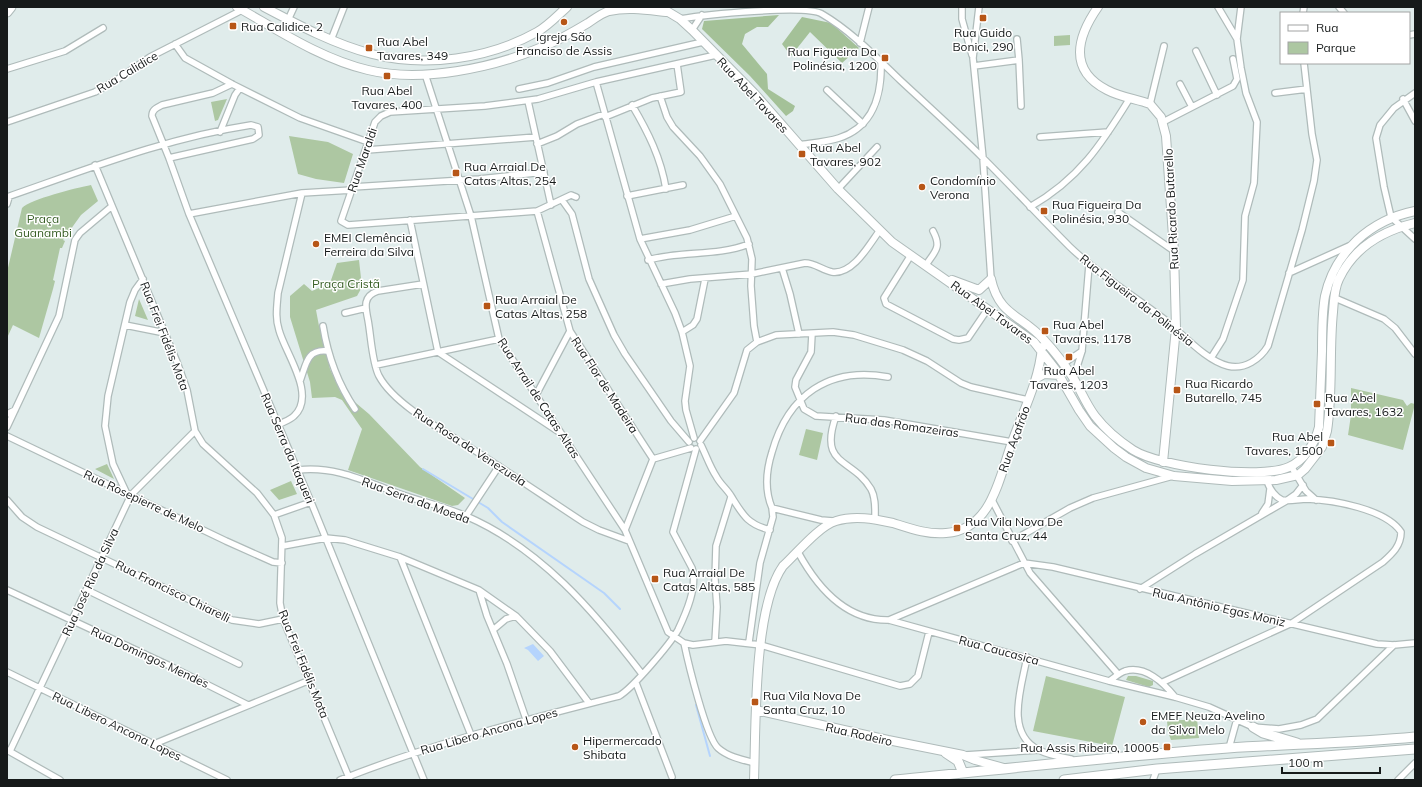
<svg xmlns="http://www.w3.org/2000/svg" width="1422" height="787" font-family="Mulish,sans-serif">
<rect width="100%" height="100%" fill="#e0eceb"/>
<path fill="#adc7a2" d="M1070,35V45L1054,46V36Z
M227,99L218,120L215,121L211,102Z
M289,136L328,142L353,154L344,183L316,179L298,174Z
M91,185L98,201L81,215L63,240L65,241L62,248H60L53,280L55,281L53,289L39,338L13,325L7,338V272L22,208C31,199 76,188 91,185Z
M359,260L362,287L357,296L316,310L319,326H321L330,369L341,393H344L369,414L420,467L465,498L458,505L452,506L348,470L362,429L342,400L335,397L312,398L310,382L290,317V296L304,284L312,291L330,283L337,263Z
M139,299L148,320L135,316Z
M1351,388L1403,400L1407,406L1411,403L1415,404L1403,450L1348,435L1351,415Z
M806,429L823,433L817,460L799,455Z
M107,464L114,479L95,469Z
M291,481L297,494L279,500L270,490Z
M1046,676L1125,697L1112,746L1033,731Z
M1128,676H1136L1153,681V685L1149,687L1126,680Z
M1197,719L1199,738L1171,740L1168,732L1167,721Z"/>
<path fill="#a4c198" d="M779,15L768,27H757L745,34L742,44L767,74L768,89L795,106L793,111L786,116L750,76L702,29L704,21Z
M802,17L831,23L859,48L842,63L810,32L791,56L782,44Z"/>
<path fill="#b5d4fd" d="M533,644L544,656L538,661L528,650L524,648Z"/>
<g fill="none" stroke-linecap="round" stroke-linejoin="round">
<path stroke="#b5d4fd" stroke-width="2" d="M423,469L488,508L502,522L604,593L620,609
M696,705L710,756"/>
<defs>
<path id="street" d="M962,7V19L972,55
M979,7L973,58L983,158L991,279
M1218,7L1237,39
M1339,7L1344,13
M1303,13L1304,7
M680,19C703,15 806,4 822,14C851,31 876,57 900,80C928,106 956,131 983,158C1013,188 1041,218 1070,247C1099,275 1133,295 1164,319C1182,333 1206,361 1228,366C1245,370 1260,359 1268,346L1302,230L1314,181L1317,160L1312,134L1304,63
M288,20L294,7
M692,30L702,15
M1409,35L1415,34
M1017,39L1019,60
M331,40L344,7
M860,43L869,7
M175,44L185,58L232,84L300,118L368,142
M1196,51L1217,95
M974,66L1019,60L1021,106
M7,69L65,51L103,28
M425,74L471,216L499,339L625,530L668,632L684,643L693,645L726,641L761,645L900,686L910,684L918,676L929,632
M596,82L640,239L675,313L682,332L690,366L685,401L686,410L694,438
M232,84L213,93L162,105C156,108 152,110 152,116L169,158L189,214L311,502L424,780
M1180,84L1192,107
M519,89L548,83L594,67L703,42
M827,90L863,124
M1275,93L1307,89
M1415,93L1394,108L1380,125L1376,138L1384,187L1391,217L1415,239
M660,96L667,117L673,127L700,156L720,184L747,238L752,259L751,286L754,326L757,342
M1403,99L1415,121
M528,101L551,205
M1150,104L1164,46
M632,105C648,132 661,158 666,189
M605,117L652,98L681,92L677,64
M7,122L95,92L118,79L150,57L244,9
M1163,122L1233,86L1237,79L1233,59
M220,132L235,95L240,88
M1040,137L1108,132
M537,144L557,136L577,124L604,114
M799,145C812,143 826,142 839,138C873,127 882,95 881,62
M367,150L536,137
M95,165L177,362L187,390L195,431L203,444L257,493L274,515L282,538L280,603L283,619L350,780
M353,187L479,179L544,172
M838,189L877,147
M627,196L683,185
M7,197C88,169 166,138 251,125L258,127L259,135L253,139L169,158
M576,197L571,195L537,211L348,225L341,221L375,122L381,116L390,112L485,106L538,99L596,82L716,55
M562,200L572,214L589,279L614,335L625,354L671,421L689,442
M7,204L9,197
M1030,207C1079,179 1101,145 1130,98
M537,211L570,331L653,459
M1118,212L1174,251
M189,214L302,193L352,190
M410,220L438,352L559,432
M640,239L690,230L736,216
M911,255L884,298L886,304L953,339L959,340L968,338L987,310
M648,260C682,250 715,257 749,244
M926,265C935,251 942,248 933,231
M782,268L790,294L799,334
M1289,273L1349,246
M423,284L378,291C363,296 365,306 368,320C371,336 372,363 379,376C395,406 448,433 477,452C513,475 548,499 583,522L599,530L629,541
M661,284L690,279L752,274L805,263C815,263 822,270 832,272C853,275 869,245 880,230
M1335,298L1384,319L1395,328L1415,354
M345,313L366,308
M125,325L165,333
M323,326C328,357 338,384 355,409
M682,332L693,325L697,319L705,279
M812,334L811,352L796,380L795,387L804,409L816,416L884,420L1012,442
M1211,358L1223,339L1243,280L1245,216L1254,183L1257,122L1246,93L1241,68L1237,39L1241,7
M1063,364L1082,351
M376,365L499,339
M300,381C306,366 306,349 327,351
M1069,392L1082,351L1089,265
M536,395L570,331
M7,414L15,410
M836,416C818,467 852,457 871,489C876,498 875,509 875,519
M278,425C283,422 290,420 294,416C317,395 285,353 279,330C275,318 277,306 278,293L302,193
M7,427L59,316L75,240L80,233L112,206
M7,436L226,541L273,562L282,563
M700,441L734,393L747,350L757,342L776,335L833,332L854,335L903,350L927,361L961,383L971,387L1028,400
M701,445C706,455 710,467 716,476C720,484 727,489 731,496C743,515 747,524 770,530
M653,459L691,448
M1291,466L1306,491L1316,500
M298,470C335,466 362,480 397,493C419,501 443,506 466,516C540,548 594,611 642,674
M127,494L113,464L105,426L108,396L130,302L135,290L143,279
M7,500L22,517L37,527L232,620L259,624L283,619
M992,500L1030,573L1118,674
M1262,513L1268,504L1270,489
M274,515L311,502
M466,516L499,466
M833,521L821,520L772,508C764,489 766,471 772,452C788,395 829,366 888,377
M625,530L653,459
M1012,541L1070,508L1093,498L1173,476
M283,546L326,538L345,540L400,557L479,590L516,616L550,651L589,703
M798,552C817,587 846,621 889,620L1109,681L1175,697L1209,707L1253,727L1279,729L1301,725L1317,719L1394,645
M400,557L471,735
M1140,589L1195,554L1286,501L1296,494L1303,485
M7,590L170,666L248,705
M87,590L239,664
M479,590L487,616L507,664L526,719
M889,620L1024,563L1053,567L1377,644L1394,645L1415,643
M493,630L506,619L516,616
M715,642L717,607L715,580L716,546L731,497
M749,642L760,563L773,517L772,508
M684,643C688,662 706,737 718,748C728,757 743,760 755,763
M1027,657C1022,686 1004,733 1039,750C1048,755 1060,757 1071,759
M7,672L227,780
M1109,681C1114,678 1119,673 1125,671C1145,665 1164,683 1175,697
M1163,682L1292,623L1383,562C1392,554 1401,546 1401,532C1386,509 1333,500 1307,499C1299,499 1289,502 1282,500C1274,496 1270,490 1267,481
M636,683L672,777
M154,744L310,680
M1229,748L1237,719
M7,750L60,780
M10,751L131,495L195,431
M965,755L1039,750
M340,780C430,744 525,720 619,696C633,688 670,644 678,630C686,613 698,586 692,568L673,532L696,449
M1153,780L1157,769
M1398,780L1415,763"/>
<path id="secondary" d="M237,7C278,30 321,59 368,70C421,83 493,68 542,47C558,41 573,32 588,23C594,19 602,13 609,11C628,7 647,10 666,12
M264,7C298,25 334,44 372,54C425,68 489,59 537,32C548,26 558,15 567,7
M660,7L680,19L692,30L754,93L838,189L892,242L1034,342L1056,370L1079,410L1090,426L1114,448L1126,457L1146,468L1174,476L1232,481L1276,480L1298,475L1305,469L1322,447L1327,431C1333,392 1329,351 1333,312C1334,301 1334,289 1339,279C1354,247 1382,231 1415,223
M1098,7C1077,37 1068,70 1107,90C1120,97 1136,99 1150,104L1161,117L1166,136L1174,251L1176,328L1163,462
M991,279C999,316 1022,315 1044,340C1055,352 1065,365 1074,379C1081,391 1086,404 1095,416C1105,429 1119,441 1133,450C1160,467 1260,480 1289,467C1305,460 1315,443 1319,427C1320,402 1321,376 1322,351C1322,333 1322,313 1325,296C1335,251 1371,220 1415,211
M952,280L979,290L991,279
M1037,378L1044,374L1060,375
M756,710L888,740L963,755L975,760L1004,768
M754,780C756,727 753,608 783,566C797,553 819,526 836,521C855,515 874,519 893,523C909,528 928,535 946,533C991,530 999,479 1011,445C1022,413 1039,382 1042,347"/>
<path id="primary" d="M7,12L11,7
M1253,727L1263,733L1297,743
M946,753L958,761L963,773
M895,780C1006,769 1117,756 1228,748C1290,744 1353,743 1415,737
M1064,780L1157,769L1415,749"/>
</defs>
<use href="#street" stroke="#afbbba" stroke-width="8"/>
<use href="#secondary" stroke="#afbbba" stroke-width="10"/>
<use href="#primary" stroke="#afbbba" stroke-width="11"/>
<use href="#street" stroke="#fff" stroke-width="5.5"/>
<use href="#secondary" stroke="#fff" stroke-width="8"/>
<use href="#primary" stroke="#fff" stroke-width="9"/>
</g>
<g fill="#b75617" stroke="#fff" stroke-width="1.5">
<rect x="979" y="14" width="8" height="8" rx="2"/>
<circle cx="564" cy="22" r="4"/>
<rect x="229" y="22" width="8" height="8" rx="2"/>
<rect x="365" y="44" width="8" height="8" rx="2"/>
<rect x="881" y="54" width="8" height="8" rx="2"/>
<rect x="383" y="72" width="8" height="8" rx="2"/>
<rect x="798" y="150" width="8" height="8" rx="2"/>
<rect x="452" y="169" width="8" height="8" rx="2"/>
<circle cx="922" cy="187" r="4"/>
<rect x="1040" y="207" width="8" height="8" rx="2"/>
<circle cx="316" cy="244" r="4"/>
<rect x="483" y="302" width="8" height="8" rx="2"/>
<rect x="1041" y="327" width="8" height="8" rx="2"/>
<rect x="1065" y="353" width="8" height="8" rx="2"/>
<rect x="1173" y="386" width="8" height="8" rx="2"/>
<rect x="1313" y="400" width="8" height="8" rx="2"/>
<rect x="1327" y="439" width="8" height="8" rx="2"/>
<rect x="953" y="524" width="8" height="8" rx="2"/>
<rect x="651" y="575" width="8" height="8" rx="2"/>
<rect x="751" y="698" width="8" height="8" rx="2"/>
<circle cx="1143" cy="722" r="4"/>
<circle cx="575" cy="747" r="4"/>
<rect x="1163" y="743" width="8" height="8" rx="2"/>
</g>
<g text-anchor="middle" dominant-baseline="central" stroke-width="3" stroke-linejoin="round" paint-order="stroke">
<g font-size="12" fill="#161a1a" stroke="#fff" text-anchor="start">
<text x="241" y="26">Rua Calidice, 2</text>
<text x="983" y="32" text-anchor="middle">Rua Guido<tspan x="983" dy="14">Bonici, 290</tspan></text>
<text x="564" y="36" text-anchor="middle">Igreja São<tspan x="564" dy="14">Franciso de Assis</tspan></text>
<text x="377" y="41">Rua Abel<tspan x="377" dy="14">Tavares, 349</tspan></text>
<text x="877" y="51" text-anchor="end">Rua Figueira Da<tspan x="877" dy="14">Polinésia, 1200</tspan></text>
<text x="387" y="90" text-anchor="middle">Rua Abel<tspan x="387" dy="14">Tavares, 400</tspan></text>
<text x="810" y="147">Rua Abel<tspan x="810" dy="14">Tavares, 902</tspan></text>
<text x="464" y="166">Rua Arraial De<tspan x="464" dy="14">Catas Altas, 254</tspan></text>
<text x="930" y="180">Condomínio<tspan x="930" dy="14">Verona</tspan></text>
<text x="1052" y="204">Rua Figueira Da<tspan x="1052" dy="14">Polinésia, 930</tspan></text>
<text x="324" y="237">EMEI Clemência<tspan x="324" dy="14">Ferreira da Silva</tspan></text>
<text x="495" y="299">Rua Arraial De<tspan x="495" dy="14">Catas Altas, 258</tspan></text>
<text x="1053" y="324">Rua Abel<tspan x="1053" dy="14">Tavares, 1178</tspan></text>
<text x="1069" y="370" text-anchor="middle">Rua Abel<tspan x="1069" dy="14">Tavares, 1203</tspan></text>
<text x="1185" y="383">Rua Ricardo<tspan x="1185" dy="14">Butarello, 745</tspan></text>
<text x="1325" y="397">Rua Abel<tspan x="1325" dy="14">Tavares, 1632</tspan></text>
<text x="1323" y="436" text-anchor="end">Rua Abel<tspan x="1323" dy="14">Tavares, 1500</tspan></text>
<text x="965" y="521">Rua Vila Nova De<tspan x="965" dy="14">Santa Cruz, 44</tspan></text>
<text x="663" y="572">Rua Arraial De<tspan x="663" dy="14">Catas Altas, 585</tspan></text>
<text x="763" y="695">Rua Vila Nova De<tspan x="763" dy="14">Santa Cruz, 10</tspan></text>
<text x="1151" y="715">EMEF Neuza Avelino<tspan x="1151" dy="14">da Silva Melo</tspan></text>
<text x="583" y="740">Hipermercado<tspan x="583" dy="14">Shibata</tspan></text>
<text x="1159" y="747" text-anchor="end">Rua Assis Ribeiro, 10005</text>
</g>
<g font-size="12" fill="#161a1a" stroke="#fff">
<text transform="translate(127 72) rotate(-31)">Rua Calidice</text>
<text transform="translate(753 95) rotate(47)">Rua Abel Tavares</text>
<text transform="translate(362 160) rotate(-71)">Rua Maraldi</text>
<text transform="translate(1171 209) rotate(-93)">Rua Ricardo Butarello</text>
<text transform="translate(1137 300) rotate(38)">Rua Figueira da Polinésia</text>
<text transform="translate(992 312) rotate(36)">Rua Abel Tavares</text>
<text transform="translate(165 336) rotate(69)">Rua Frei Fidélis Mota</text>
<text transform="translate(605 385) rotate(57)">Rua Flor de Madeira</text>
<text transform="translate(539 398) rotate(57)">Rua Arrail de Catas Altas</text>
<text transform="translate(902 425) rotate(8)">Rua das Romazeiras</text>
<text transform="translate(1014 439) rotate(-70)">Rua Açafrão</text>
<text transform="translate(470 447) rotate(33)">Rua Rosa da Venezuela</text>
<text transform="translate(288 448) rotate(67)">Rua Serra da Itaqueri</text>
<text transform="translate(416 500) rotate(20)">Rua Serra da Moeda</text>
<text transform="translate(144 501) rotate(25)">Rua Rosepierre de Melo</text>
<text transform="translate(90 582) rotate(-65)">Rua José Rio da Silva</text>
<text transform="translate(173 591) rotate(26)">Rua Francisco Chiarelli</text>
<text transform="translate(1219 607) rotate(13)">Rua Antônio Egas Moniz</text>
<text transform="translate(999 650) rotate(15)">Rua Caucasica</text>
<text transform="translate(150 657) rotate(25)">Rua Domingos Mendes</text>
<text transform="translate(304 664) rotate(68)">Rua Frei Fidélis Mota</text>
<text transform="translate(117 726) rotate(26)">Rua Libero Ancona Lopes</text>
<text transform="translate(489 731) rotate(-16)">Rua Libero Ancona Lopes</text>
<text transform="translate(859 734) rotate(13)">Rua Rodeiro</text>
</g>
<g font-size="12" fill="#385f26" stroke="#fff">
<text x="43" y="218">Praça<tspan x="43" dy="14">Guanambi</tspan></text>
<text x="346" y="283">Praça Cristã</text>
</g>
</g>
<rect width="1422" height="787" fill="none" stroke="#161a1a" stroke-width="16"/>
<rect x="1280" y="12" width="130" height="52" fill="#ffffff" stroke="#a2a3a3"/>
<rect x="1288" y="25" width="20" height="6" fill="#ffffff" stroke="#a2a3a3"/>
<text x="1316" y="32" font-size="12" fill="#161a1a">Rua</text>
<rect x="1288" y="42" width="20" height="12" fill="#adc7a2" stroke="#a2a3a3"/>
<text x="1316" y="52" font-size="12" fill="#161a1a">Parque</text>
<path d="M1282 767v6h98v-6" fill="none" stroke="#161a1a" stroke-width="2"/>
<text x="1288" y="767" font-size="12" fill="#161a1a" stroke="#ffffff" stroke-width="3" paint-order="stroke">100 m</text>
</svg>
